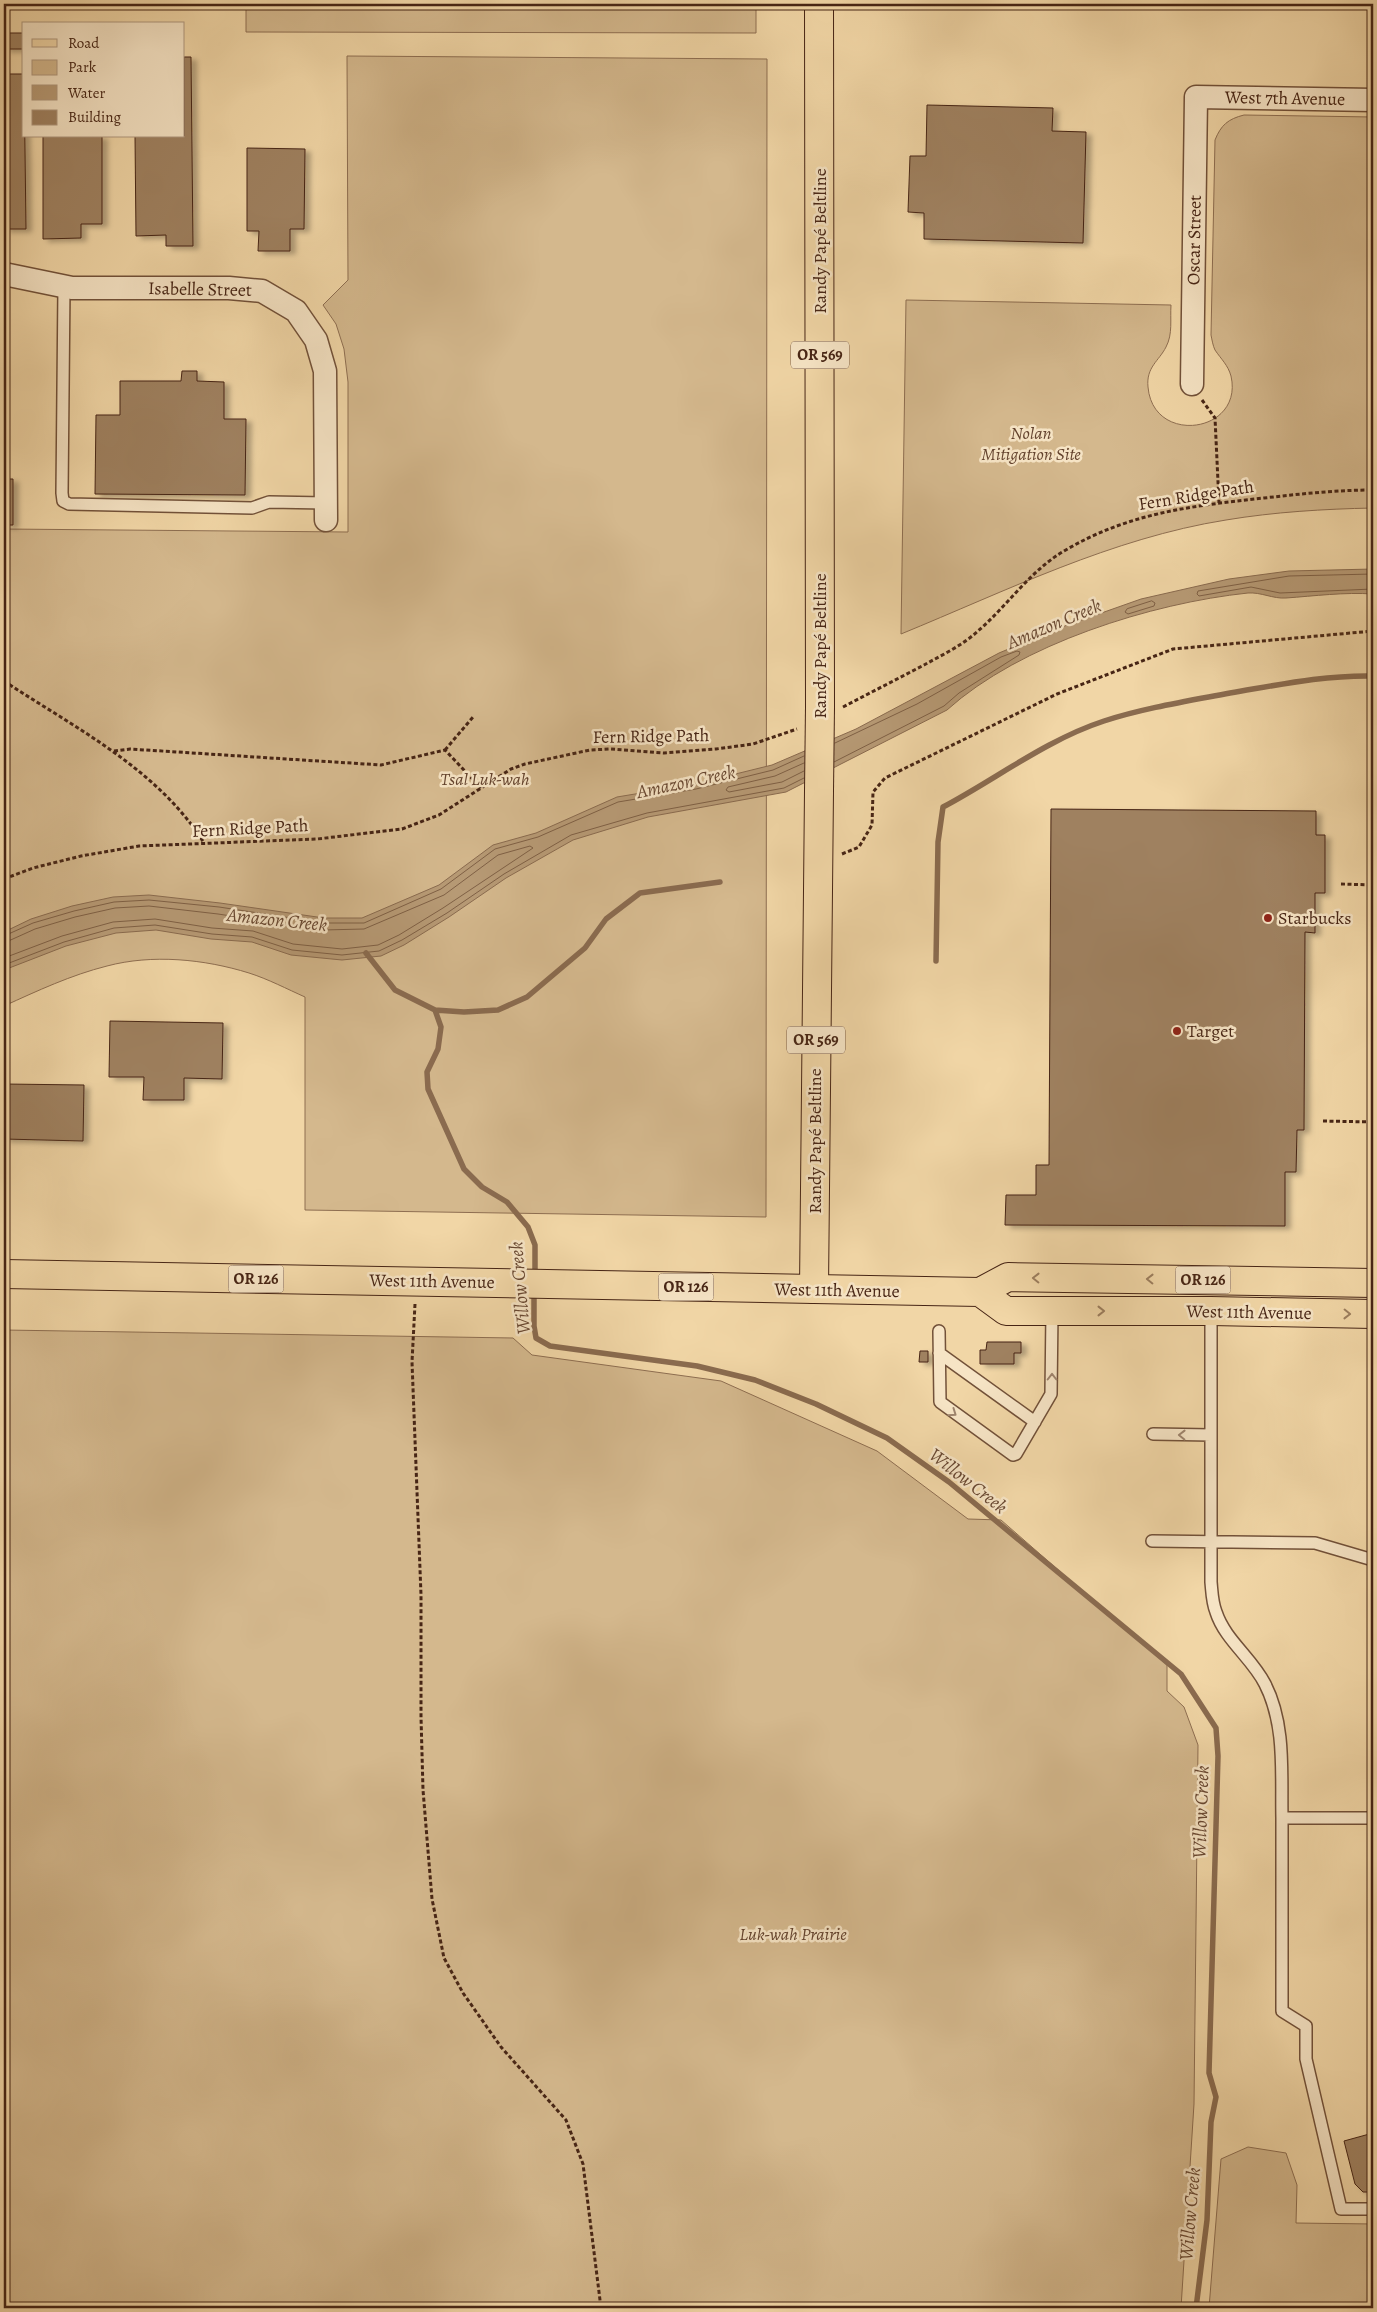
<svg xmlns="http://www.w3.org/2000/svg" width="1377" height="2312" font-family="Alegreya,serif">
<defs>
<filter id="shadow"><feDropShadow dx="5.5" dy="3" stdDeviation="2.5" flood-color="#0004"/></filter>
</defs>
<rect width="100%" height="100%" fill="#f1d6a6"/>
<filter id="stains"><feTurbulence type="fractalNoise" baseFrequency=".004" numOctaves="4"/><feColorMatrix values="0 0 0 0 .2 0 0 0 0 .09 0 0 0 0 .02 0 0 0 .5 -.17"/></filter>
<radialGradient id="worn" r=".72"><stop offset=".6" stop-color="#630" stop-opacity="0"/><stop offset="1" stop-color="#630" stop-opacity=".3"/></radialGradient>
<path fill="#d4b88d" stroke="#8e6e51" d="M246,4H756V33L246,32Z
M347,56L767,59L766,1217L305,1210V997C287,989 268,979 249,973C204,959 152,954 107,966C71,975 37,991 4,1006V529L348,532V382L344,349L336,324L323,305L348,280Z
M1244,115L1373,117V508C1324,509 1274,512 1226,520C1112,538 1006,591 901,634L906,300L1171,305C1170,319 1173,334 1166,347C1159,361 1146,367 1148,387C1153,446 1244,433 1231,376C1228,365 1221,359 1215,350C1213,346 1212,340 1211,335L1215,140C1221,125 1228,119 1244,115Z
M4,1330L513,1338L532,1355L721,1381L877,1451L968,1519L1001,1520L1167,1665V1691L1184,1707L1198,1745L1194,2104L1181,2308H4Z
M1248,2147L1286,2153L1297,2185L1296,2223L1373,2224V2308H1209L1221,2159Z"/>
<path fill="#b79a75" stroke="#8a6b4f" d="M1373,569V594C1345,592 1314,596 1286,598C1273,599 1261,592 1248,593C1152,603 1020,644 947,710L786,792L648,817L573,840L506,878L449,917L404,945L381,956L342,960L291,955L252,942L211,939L156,930L116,933L66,946L4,970V932L31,919L72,906L113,897L149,895L220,903L324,918H362L439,885L493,845L536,833L617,797L695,784L772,765L856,729L999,653L1059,628L1141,599L1229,579L1289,571Z"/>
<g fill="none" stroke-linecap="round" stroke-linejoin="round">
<path stroke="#7f6045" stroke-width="1" d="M1373,574L1289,576L1198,591L1197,594L1199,596L1251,587L1280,593L1373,589
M1152,601L1155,603L1154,606L1128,614L1125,612L1127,609Z
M834,762L944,706L959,693L1019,655L1020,652L1017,651L1001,657L917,704L835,743
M804,771L782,782L729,792L726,790L728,787L775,776L804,763
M4,936L33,923L74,911L114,902L149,900L219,907L324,923H364L441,889L495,849L538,837L618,802L696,789L773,770L804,756
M4,943L35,929L75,917L115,908L149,906L218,914L323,930L364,929L444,895L498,855L530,846L533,848L443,908L399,935L378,945L342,949L293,944L253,931L212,928L155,919L113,922L62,936L4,958
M4,965L64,942L114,928L155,925L212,934L252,937L292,950L342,955L379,951L402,940L447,913L504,874L571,835L647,813L784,788L804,778"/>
<path stroke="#8a6b4f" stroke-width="5.5" d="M366,953L395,990L435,1010L441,1027L438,1049L427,1072L428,1089L464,1169L482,1187L507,1202L528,1227L535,1245V1277
M936,961L938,842L943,807C996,779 1046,740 1104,721C1144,708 1188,701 1230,693C1278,685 1324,675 1373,676
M435,1010L464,1012L498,1010L527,997L585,948L606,919L640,893L720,882
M534,1291V1326L536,1338L550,1346L697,1366L755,1380L816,1404L887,1438L949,1482L1181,1674L1216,1728L1218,1756L1209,2073L1216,2097L1211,2122L1207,2220L1196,2308"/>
</g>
<path fill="#9f8160" stroke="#472515" filter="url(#shadow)" d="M4,33H24V49H4Z
M184,57H191L193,246H166V235L136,236L135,136H184Z
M4,74H24L26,229H4Z
M927,105L1053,108L1052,131L1086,132L1083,243L924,239V213L908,212L910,156H926Z
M43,136H102V224H81V238L43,239Z
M247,148L305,149L304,229H290V251H258L259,231H247Z
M182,371H197V381L224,382V419H246L245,495L95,494L96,415H120V381H181Z
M4,479H13V525H4Z
M1051,809L1316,811V835H1325V893H1315V933L1305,932L1304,1130H1297L1296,1172H1285V1226L1005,1225L1006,1195H1036V1165H1049Z
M110,1021L223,1023L222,1079L184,1078V1100H143L144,1077H109Z
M4,1084L84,1085L83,1141L4,1139Z
M987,1342H1021V1353H1014V1364H980V1350H986Z
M920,1351H928V1362H919Z
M1373,2133V2192H1363L1355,2184L1344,2141Z"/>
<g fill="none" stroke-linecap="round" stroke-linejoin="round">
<defs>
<path id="service" d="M64,286L62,493L63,501L69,504L252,508L269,502L326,503
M1211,1311V1582C1212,1592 1212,1602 1216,1612C1225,1640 1252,1658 1265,1684C1286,1725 1281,1774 1282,1818H1373
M939,1331L940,1402L1013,1455L1016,1454L1051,1394L1052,1312
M939,1353L1035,1422
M1153,1434L1211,1435
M1152,1541L1315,1543L1373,1560
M1282,1818V2011L1306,2026V2059L1341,2209H1373"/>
<path id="minor" d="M4,274L72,288H229L262,291L296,311L316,340L325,371L326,520
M1192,384L1196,97L1373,100"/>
<path id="primary" d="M814,1289L980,1292L1008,1277L1373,1283
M980,1292L1006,1311H1211L1373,1314"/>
<path id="trunk" d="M819,4L820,707
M4,1274L814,1289L819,791"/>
</defs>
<use href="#service" stroke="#725139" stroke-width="14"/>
<use href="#minor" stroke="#725139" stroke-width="25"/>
<use href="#primary" stroke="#472515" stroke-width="30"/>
<use href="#trunk" stroke="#472515" stroke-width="30"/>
<path stroke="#472515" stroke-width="3" stroke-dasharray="4 2.5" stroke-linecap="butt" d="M1202,400L1215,418L1219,503
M4,681C75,728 158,769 204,843
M843,707C870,693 897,679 924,665C942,655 963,645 978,631C1008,605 1030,571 1064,551C1128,513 1191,506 1264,498C1300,494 1336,490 1373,490
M445,750L473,717
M114,751L130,749L381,765L445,750L481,788
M842,854L859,847L872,825L873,792L885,778L1057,694L1173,649L1373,631
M4,879L33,868L81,856L139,846L317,839L402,829L439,815L511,769L525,764L590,750L611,749L664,753L716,749L753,744L797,729
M1341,884L1373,885
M1323,1121L1373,1122
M415,1304L412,1362L421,1595V1717L423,1790L432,1899L444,1958L463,1993L501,2047L566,2120L583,2164L601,2308"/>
<use href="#service" stroke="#f6e4c5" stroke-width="11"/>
<use href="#minor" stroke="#f6e4c5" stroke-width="22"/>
<use href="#primary" stroke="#f1d6a6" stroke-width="28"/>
<use href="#trunk" stroke="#f1d6a6" stroke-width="28"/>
<defs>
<path id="trunk-bridge" d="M819,791L820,707"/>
</defs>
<use href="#trunk-bridge" stroke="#472515" stroke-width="30" stroke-linecap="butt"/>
<use href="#trunk-bridge" stroke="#f1d6a6" stroke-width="28"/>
</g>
<defs><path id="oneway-chevron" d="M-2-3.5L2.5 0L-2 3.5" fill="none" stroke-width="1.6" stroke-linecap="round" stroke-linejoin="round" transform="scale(1.25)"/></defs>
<g stroke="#9c7e5e">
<use href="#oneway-chevron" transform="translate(1036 1278) rotate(-179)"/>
<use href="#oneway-chevron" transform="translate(1150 1279) rotate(-179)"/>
<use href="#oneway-chevron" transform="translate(1101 1311)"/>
<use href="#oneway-chevron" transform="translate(1347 1314) rotate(1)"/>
</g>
<g stroke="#9e846d">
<use href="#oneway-chevron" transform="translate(1052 1377) rotate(-90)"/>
<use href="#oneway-chevron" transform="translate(953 1413) rotate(35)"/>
<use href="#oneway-chevron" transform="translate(1182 1435) rotate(-179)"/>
</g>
<g fill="#8f2418" stroke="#f6e4c5" stroke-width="2">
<circle cx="1268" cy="918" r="5"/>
<circle cx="1177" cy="1031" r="5"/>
</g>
<g text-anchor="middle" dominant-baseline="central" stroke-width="5" stroke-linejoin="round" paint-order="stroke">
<g fill="#f6e4c5" stroke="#7c5e4a" stroke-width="1">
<rect x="791" y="341.5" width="58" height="27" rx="4"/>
<rect x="787" y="1026.5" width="58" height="27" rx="4"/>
<rect x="228.5" y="1265.5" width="55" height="27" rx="4"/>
<rect x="1175.5" y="1266.5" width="55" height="27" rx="4"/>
<rect x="658.5" y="1273.5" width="55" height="27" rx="4"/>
</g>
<g font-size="16" font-weight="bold" fill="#472515">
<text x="820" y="355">OR 569</text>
<text x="816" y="1040">OR 569</text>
<text x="256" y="1279">OR 126</text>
<text x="1203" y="1280">OR 126</text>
<text x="686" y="1287">OR 126</text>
</g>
<g font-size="18" fill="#472515" stroke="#f6e4c5">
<text transform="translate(1285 98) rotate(1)">West 7th Avenue</text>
<text transform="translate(1194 240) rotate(-89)">Oscar Street</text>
<text transform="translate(820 241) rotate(-90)">Randy Papé Beltline</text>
<text transform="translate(200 289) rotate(1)">Isabelle Street</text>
<text transform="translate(1196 495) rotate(-9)">Fern Ridge Path</text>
<text transform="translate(820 646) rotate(-90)">Randy Papé Beltline</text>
<text transform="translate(651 736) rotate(-1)">Fern Ridge Path</text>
<text transform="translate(250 828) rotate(-3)">Fern Ridge Path</text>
<text transform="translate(815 1141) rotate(-90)">Randy Papé Beltline</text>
<text transform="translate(432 1281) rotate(1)">West 11th Avenue</text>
<text transform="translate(837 1290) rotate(1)">West 11th Avenue</text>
<text transform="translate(1249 1312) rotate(1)">West 11th Avenue</text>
</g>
<g font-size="18" font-style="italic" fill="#63422d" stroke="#f6e4c5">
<text x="1031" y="433">Nolan<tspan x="1031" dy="21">Mitigation Site</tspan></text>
<text x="485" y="779">Tsal Luk-wah</text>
<text x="793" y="1934">Luk-wah Prairie</text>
</g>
<g font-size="18" fill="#472515" stroke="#f6e4c5" text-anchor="start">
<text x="1278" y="918">Starbucks</text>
<text x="1187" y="1031">Target</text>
</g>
<g font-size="19" font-style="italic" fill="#694832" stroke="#f6e4c5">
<text transform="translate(1054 624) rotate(-23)">Amazon Creek</text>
<text transform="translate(686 782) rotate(-12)">Amazon Creek</text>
<text transform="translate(277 920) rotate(6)">Amazon Creek</text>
<text transform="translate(520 1288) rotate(-95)">Willow Creek</text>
<text transform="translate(968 1481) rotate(38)">Willow Creek</text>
<text transform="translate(1201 1812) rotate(-88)">Willow Creek</text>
<text transform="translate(1190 2214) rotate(-85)">Willow Creek</text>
</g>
</g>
<rect width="1377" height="2312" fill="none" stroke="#f1d6a6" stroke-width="20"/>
<rect x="5" y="5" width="1367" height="2302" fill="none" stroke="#472515" stroke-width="2.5"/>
<rect x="10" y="10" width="1357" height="2292" fill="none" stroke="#472515"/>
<rect x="22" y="22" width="162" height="115" fill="#f6e4c5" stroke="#b0987f"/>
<rect x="32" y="39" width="25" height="8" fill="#f1d6a6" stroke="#b0987f"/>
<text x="68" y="48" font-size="15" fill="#472515">Road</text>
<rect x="32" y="60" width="25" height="15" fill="#d4b88d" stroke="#b0987f"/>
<text x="68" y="72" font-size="15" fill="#472515">Park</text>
<rect x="32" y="85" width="25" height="15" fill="#b79a75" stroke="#b0987f"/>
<text x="68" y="98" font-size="15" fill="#472515">Water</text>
<rect x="32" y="110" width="25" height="15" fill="#9f8160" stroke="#b0987f"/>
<text x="68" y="122" font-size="15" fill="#472515">Building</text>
<rect width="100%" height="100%" filter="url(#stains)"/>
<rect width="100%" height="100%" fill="url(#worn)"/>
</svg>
